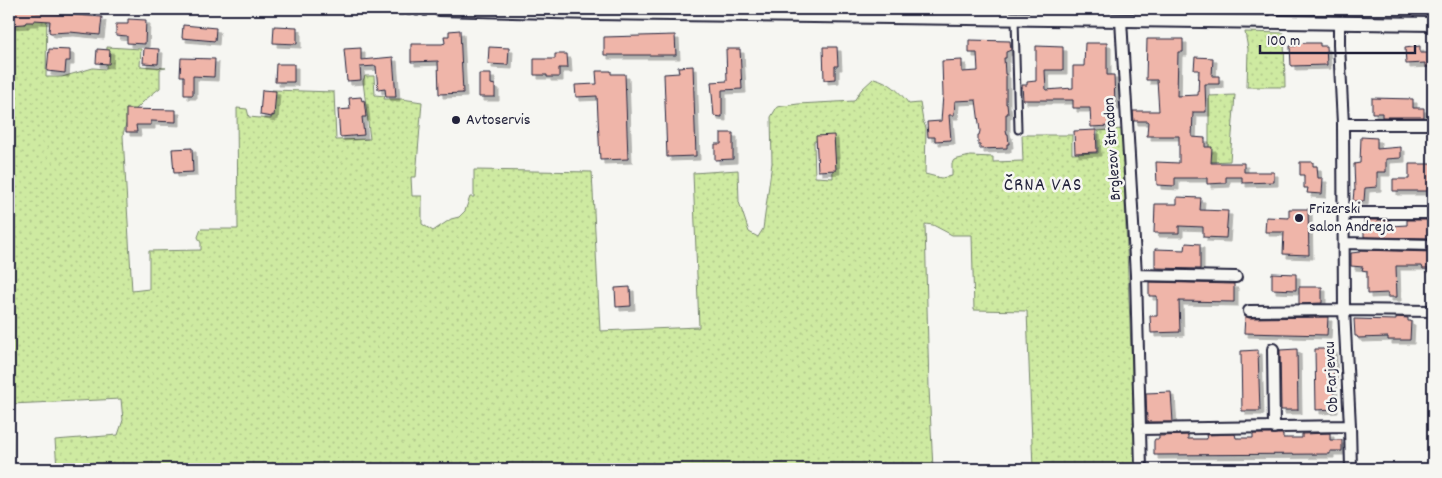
<svg xmlns="http://www.w3.org/2000/svg" width="1442" height="478" font-family="Dekko,sans-serif">
<defs>
<pattern id="grass-dots" width="8" height="8" patternUnits="userSpaceOnUse" patternTransform="scale(1.25)"><rect width="8" height="8" fill="#ceeaa1"/><path d="M2 2h.1M6 6h.1" fill="none" stroke="#b1c88c" stroke-width="1.8" stroke-linecap="round"/></pattern>
<filter id="shadow"><feDropShadow dx="4" dy="4" stdDeviation="0" flood-color="#0004"/></filter>
</defs>
<rect width="100%" height="100%" fill="#f6f6f2"/>
<filter id="ink" filterUnits="userSpaceOnUse"><feTurbulence type="fractalNoise" baseFrequency=".02" numOctaves="2"/><feDisplacementMap in="SourceGraphic" scale="10" xChannelSelector="R" yChannelSelector="G"/><feConvolveMatrix kernelMatrix="1 2 1 2 8 2 1 2 1" color-interpolation-filters="sRGB"/></filter>
<g filter="url(#ink)">
<path fill="url(#grass-dots)" stroke="#78866e" fill-rule="evenodd" d="M9,9H47L46,77H62L93,68L106,69L107,47L141,49L140,66L166,68L160,69V88C144,100 125,116 123,136L132,291L149,289V251L201,250V243L198,237L201,229H238L237,108L247,109L249,117L271,119L272,90L334,92L336,140L370,139L363,81L365,76H374L375,95L385,96L384,99H402L422,102L416,177H411L412,196H422V224L433,231L451,219L459,217L465,211L470,197H474V170L592,172L600,331L699,327L693,173L738,170L739,202L749,232L758,237L763,229L772,163L771,117L777,107L798,104L854,101L861,90L874,78C890,82 899,91 909,104L920,103L923,121L926,128L925,174L941,178L952,176V163L954,160L970,156L993,157V162L1023,161L1022,135H1072V154L1098,153V131L1122,129L1136,469H1033L1027,311L974,310L972,235H952L933,225L925,224L929,388L933,469H57L55,440L118,435L123,420L121,399L11,404L13,469H9ZM814,141L832,142L833,178L815,177Z
M1245,32L1284,33L1285,87H1247L1248,49Z
M1235,95L1230,161L1209,162V96Z"/>
<path fill="#efb5a9" stroke="#22223b" filter="url(#shadow)" d="M9,9H37L36,12L102,17L100,35L70,32L51,33L49,32L50,21L34,20V22H26L25,24L9,25Z
M128,19L146,20L145,44L127,43V36L116,35V24H128Z
M183,25L216,28L215,41L182,38Z
M274,26L297,27V44L273,43Z
M460,30L463,93L439,94L438,61L411,62V44H442L445,43L444,36H449V31Z
M675,35L676,55H604V37Z
M1147,39H1183V52H1178L1177,96L1198,95L1199,70H1194L1195,57L1213,58L1212,76H1219V84H1205L1206,112H1193L1192,137L1205,138V147H1212L1211,163H1244V172H1274V182L1242,183V177H1226V183L1207,184V178H1175V186L1157,185L1156,162L1179,163V136H1147L1148,121H1134L1133,111H1159L1157,80H1146Z
M969,40L1010,41L1011,50L1006,52V58H1004L1005,74H1006V104H1007L1008,114H1006V130L1007,134H1008L1009,144H1007V148L980,149V145H978V135H979L980,131L976,100L955,101L954,115H949L951,140L935,141V137H928L927,122L941,121L943,95L942,61L962,60V72L978,71L977,53H969Z
M1085,43H1107V75H1114L1115,106H1110V126L1091,127L1090,108H1073V100H1023L1022,85H1027V82L1036,81V46L1063,47V70H1045L1046,90L1073,88V66H1084Z
M1307,43H1320V46H1326L1327,65L1291,66L1290,46H1296V44Z
M1420,46V53H1433V67H1425V63L1406,64L1405,48Z
M489,47L509,48L508,65L488,64Z
M823,47H837L838,66H835V79L824,80Z
M144,48L159,49L158,64L143,63Z
M361,48V60L393,57L396,97H386L385,89L378,90L376,66L360,67L361,80L347,81L344,49Z
M49,49L70,50V61H66L65,73L47,71Z
M97,49L110,50L109,64L96,63Z
M726,49H740L742,89L722,90V117L714,116L711,82L727,81Z
M555,54H567L568,68H559V77H547V75H534V59H555Z
M181,58L215,59L214,77L193,76V95H184V76H180Z
M276,64H294V82H275Z
M693,66L696,156L667,157L664,74L679,73L678,67Z
M596,71H611V74H625L628,159L600,160L597,96L576,97L575,85L597,84Z
M479,74H491V84L495,85V97H479Z
M262,90L276,91L274,116L272,115V117L260,115Z
M361,97L362,101L364,100L366,117H362L364,135L340,137L338,110L350,109L349,98Z
M1372,98L1413,99V108H1424V117H1382V113H1372Z
M126,109L176,110V122L151,121V125H136L137,132H126Z
M1096,130L1097,152L1075,153L1074,131Z
M721,133H733V159L715,160V144H721Z
M834,135L836,170L818,171L816,136Z
M1361,137L1377,138V149L1401,147V158L1386,159V172H1377V187L1365,188L1364,201H1353L1354,190L1355,191L1354,164L1360,163Z
M192,148L193,172L174,173L172,149Z
M1300,162H1313V166H1317L1318,178H1323L1322,194L1307,193L1308,188H1304V175H1300Z
M1409,164H1433V191H1393V179H1409Z
M1177,197L1201,198L1200,210L1228,211L1226,238L1203,237V227L1179,226V233H1154L1155,204H1177Z
M1289,209H1308L1309,255L1283,254L1284,232H1265L1266,217L1289,218Z
M1364,220H1390V226L1407,225V220H1433V238L1364,237Z
M1186,243L1200,244V269L1155,268V249L1185,250Z
M1361,250L1433,252V267L1432,269H1423L1422,266H1396L1397,297H1388V293L1367,294V271L1362,270L1363,267L1351,266V253L1360,252Z
M1272,273L1296,274V290L1272,289Z
M1149,282L1234,284V302L1179,301L1180,332L1151,333L1150,316H1157V296H1149Z
M630,287L631,306L616,307L615,288Z
M1299,287H1322V303L1299,304Z
M1245,316L1249,318L1328,317L1327,335L1244,333Z
M1396,317L1408,318V321H1411L1410,340H1388V337L1358,338L1357,336H1355L1354,319L1396,320Z
M1297,349L1298,410H1281L1280,350Z
M1315,349H1333L1334,409L1316,410Z
M1258,350L1260,411H1242L1241,351Z
M1171,392L1173,422H1147L1146,393Z
M1330,433V440H1342V451H1330V454L1154,455V441L1155,439H1159V436L1188,435V439H1207L1206,435L1235,434L1236,438H1253V434H1283V438H1302V434Z"/>
<g fill="none" stroke-linecap="round" stroke-linejoin="round">
<defs>
<path id="service" d="M1075,9V19
M1273,9V21
M1015,19L1018,130"/>
<path id="minor" d="M1121,20L1136,275L1141,469
M1343,124H1433
M1343,213H1433
M1344,243L1433,245
M1136,275L1236,277
M1249,311L1344,310L1433,311
M1273,349L1274,428
M1350,426L1351,469
M1139,429L1350,426L1344,310L1343,124L1339,45V22"/>
<path id="tertiary" d="M439,9L593,13L1433,24"/>
</defs>
<use href="#service" stroke="#22223b" stroke-width="9"/>
<use href="#minor" stroke="#22223b" stroke-width="14"/>
<use href="#tertiary" stroke="#22223b" stroke-width="16"/>
<path stroke="#22223b" stroke-width="2" stroke-dasharray="4 4" stroke-linecap="butt" d="M303,9L430,16"/>
<use href="#service" stroke="#f6f6f2" stroke-width="5"/>
<use href="#minor" stroke="#f6f6f2" stroke-width="10"/>
<use href="#tertiary" stroke="#f6f6f2" stroke-width="12"/>
</g>
</g>
<g fill="#22223b" stroke="#f6f6f2" stroke-width="2">
<circle cx="456" cy="120" r="5"/>
<circle cx="1299" cy="218" r="5"/>
</g>
<g text-anchor="middle" dominant-baseline="central" stroke-width="5" stroke-linejoin="round" paint-order="stroke">
<g font-size="16" fill="#22223b" stroke="#f6f6f2" text-anchor="start">
<text x="466" y="120">Avtoservis</text>
<text x="1309" y="209">Frizerski<tspan x="1309" dy="18">salon Andreja</tspan></text>
</g>
<g font-size="16" fill="#22223b" stroke="#f6f6f2">
<text transform="translate(1113 149) rotate(-94)">Brglezov štradon</text>
<text transform="translate(1332 377) rotate(-93)">Ob Farjevcu</text>
</g>
<g font-size="19" letter-spacing="1" fill="#22223b" stroke="#f6f6f2">
<text x="1043" y="186">ČRNA VAS</text>
</g>
</g>
<rect width="1442" height="478" fill="none" stroke="#f6f6f2" stroke-width="30"/>
<rect x="15" y="15" width="1412" height="448" fill="none" stroke="#22223b" stroke-width="2" filter="url(#ink)"/>
<path d="M1260 45v8h155v-8" fill="none" stroke="#22223b" stroke-width="2.5"/>
<text x="1267" y="45" font-size="15" fill="#22223b" stroke="#f6f6f2" stroke-width="4" paint-order="stroke">100 m</text>
</svg>
